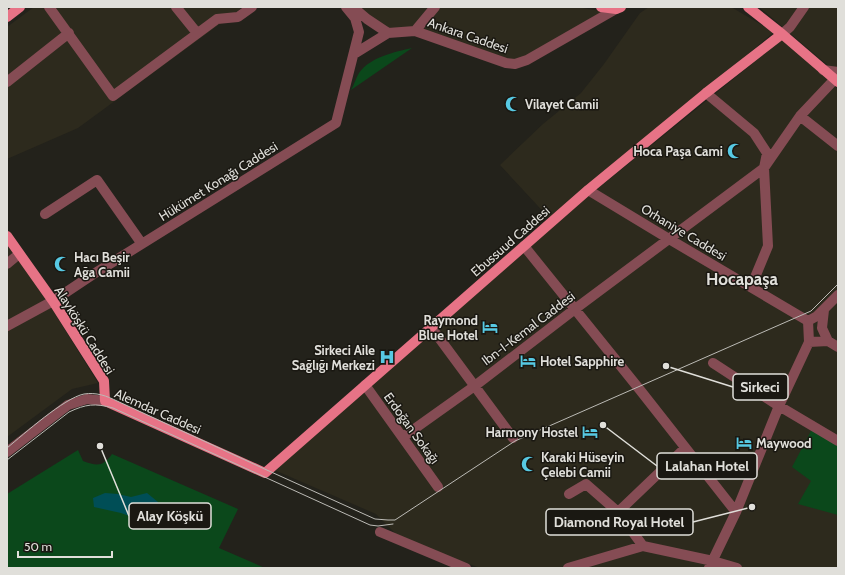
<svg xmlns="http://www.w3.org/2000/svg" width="845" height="575" font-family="Cabin,sans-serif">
<rect width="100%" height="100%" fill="#23221b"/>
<path fill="#2d2a1d" d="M34,7H243L78,128L7,159V27Z
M357,7H577L606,12L522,58L504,60L415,29L389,30Z
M649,7H731L774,32L643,142L642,153L783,39L838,89V568H480L401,539L376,514L272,469L554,224L632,161L633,151L550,219L500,165L543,124L581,93L604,64L640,13Z
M759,7H838V74Z
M7,242L34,280L98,383L72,389L7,437Z"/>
<path fill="#0b481b" d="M412,48L351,90C354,85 356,78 359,73C370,57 395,52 412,48Z
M812,429L838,445V515L798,504L811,481L792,467Z
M78,450L83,461C97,466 103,467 112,454L238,509L219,548L265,568H7V494Z"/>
<path fill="#004e56" d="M105,493L118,494L131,497L147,493L158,502V517L151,524L121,513L94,507L93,498Z"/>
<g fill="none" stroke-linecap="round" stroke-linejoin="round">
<path stroke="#854c54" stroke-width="10" d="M49,7L113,96L217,19L238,17L252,7
M176,7L197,33
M353,7L367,19L388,33
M415,31L435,7
M782,34L790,27L804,7
M354,54L388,33L415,31L506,63L515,64L527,60L616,9
M823,70L838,72
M7,82L69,33
M706,93L754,133L767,153L764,168L768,246L751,287
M800,116L838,146
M588,190L669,239L808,321
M45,214L97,180L142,244
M524,246L640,390L736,512
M7,264L19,254
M824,310L822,328L828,341
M808,321L817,316L838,295
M7,326L53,301L92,275L336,123L359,32L355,18L346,7
M431,327L513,438
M809,342L828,341L838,347
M713,363L779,406L838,441
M365,385L438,487
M403,437L476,385L575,309L764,168L800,116L834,80
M7,452L68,405L87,399L105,401
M569,494L586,484L618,512L643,546
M618,512L685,448
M380,532L466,568
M568,568L643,546L713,561L737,568
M709,568L736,512L779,406L809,342L808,321"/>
<path stroke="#e77386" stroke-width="10" d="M601,7L616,9L621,7
M748,7L782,34L838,82
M7,17L20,7
M7,236L53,301L104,381L105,401L265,473L588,190L706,93L782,34"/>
<path stroke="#bcbbb6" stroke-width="1" d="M7,448C24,434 64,398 84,394C96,392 107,396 117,401L269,471L375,519L388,520H395L515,441L811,311L838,284
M7,460L69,412C86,404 95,403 113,408L370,525L378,526L393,524"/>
</g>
<defs>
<symbol id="mosque-bare" viewBox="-9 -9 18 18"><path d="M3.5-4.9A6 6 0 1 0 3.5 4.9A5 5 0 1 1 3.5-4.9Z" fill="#57c9e3" stroke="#1a1812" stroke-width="2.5" paint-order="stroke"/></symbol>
<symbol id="hotel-bare" viewBox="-9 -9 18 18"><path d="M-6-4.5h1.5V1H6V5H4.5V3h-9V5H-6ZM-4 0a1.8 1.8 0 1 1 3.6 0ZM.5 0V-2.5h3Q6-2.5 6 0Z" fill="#57c9e3" stroke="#1a1812" stroke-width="2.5" paint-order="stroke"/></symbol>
<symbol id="hospital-bare" viewBox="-9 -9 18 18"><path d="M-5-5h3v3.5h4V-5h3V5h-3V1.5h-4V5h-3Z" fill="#57c9e3" stroke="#1a1812" stroke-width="2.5" paint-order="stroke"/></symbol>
</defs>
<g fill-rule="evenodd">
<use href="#mosque-bare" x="502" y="93" width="22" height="22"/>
<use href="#mosque-bare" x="724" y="140" width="22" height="22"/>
<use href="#mosque-bare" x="51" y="253" width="22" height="22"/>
<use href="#hotel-bare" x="479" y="316" width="22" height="22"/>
<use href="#hospital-bare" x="376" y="346" width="22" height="22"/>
<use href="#hotel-bare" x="517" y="350" width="22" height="22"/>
<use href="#hotel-bare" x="579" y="421" width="22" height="22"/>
<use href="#hotel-bare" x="733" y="432" width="22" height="22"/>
<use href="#mosque-bare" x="518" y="453" width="22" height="22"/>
</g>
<g text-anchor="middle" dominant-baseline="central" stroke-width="3" stroke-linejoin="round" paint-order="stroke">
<g font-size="13" fill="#e0dfda" stroke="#1a1812">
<text transform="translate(468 35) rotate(19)">Ankara Caddesi</text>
<text transform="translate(218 181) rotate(-32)">Hükümet Konağı Caddesi</text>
<text transform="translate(684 232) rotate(31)">Orhaniye Caddesi</text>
<text transform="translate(510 241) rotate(-41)">Ebussuud Caddesi</text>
<text transform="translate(528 328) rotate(-37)">Ibn-I-Kemal Caddesi</text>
<text transform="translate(85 330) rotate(58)">Alayköşkü Caddesi</text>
<text transform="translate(158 411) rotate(24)">Alemdar Caddesi</text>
<text transform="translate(412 428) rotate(54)">Erdoğan Sokağı</text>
</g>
<g font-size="13" font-weight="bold" fill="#e0dfda" stroke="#1a1812" text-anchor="start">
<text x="525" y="104">Vilayet Camii</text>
<text x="723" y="151" text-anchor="end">Hoca Paşa Cami</text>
<text x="74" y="257">Hacı Beşir<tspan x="74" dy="15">Ağa Camii</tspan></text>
<text x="478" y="320" text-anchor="end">Raymond<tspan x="478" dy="15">Blue Hotel</tspan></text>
<text x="375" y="350" text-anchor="end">Sirkeci Aile<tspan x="375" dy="15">Sağlığı Merkezi</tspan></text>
<text x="540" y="361">Hotel Sapphire</text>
<text x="578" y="432" text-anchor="end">Harmony Hostel</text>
<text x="756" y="443">Maywood</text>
<text x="541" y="457">Karaki Hüseyin<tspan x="541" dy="15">Çelebi Camii</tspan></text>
</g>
<g font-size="17" font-weight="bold" fill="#e0dfda" stroke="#1a1812">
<text x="742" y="279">Hocapaşa</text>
</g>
</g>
<path fill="none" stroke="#e0dfda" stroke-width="1.5" d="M666 366L733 387M603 425L657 466M100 446L129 516M752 507L693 522"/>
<g fill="#e0dfda" stroke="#1a1812" stroke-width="1.5">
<circle cx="666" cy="366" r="4"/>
<circle cx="603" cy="425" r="4"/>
<circle cx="100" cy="446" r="4"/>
<circle cx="752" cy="507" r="4"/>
</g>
<g fill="#1a1812" stroke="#e0dfda" stroke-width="1.5">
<rect x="733" y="374" width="55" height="26" rx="4"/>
<rect x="657" y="453" width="100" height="26" rx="4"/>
<rect x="129" y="503" width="82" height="26" rx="4"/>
<rect x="546" y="509" width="147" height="26" rx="4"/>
</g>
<g font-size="14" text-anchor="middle" font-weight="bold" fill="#e0dfda">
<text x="760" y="392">Sirkeci</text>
<text x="707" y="471">Lalahan Hotel</text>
<text x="170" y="521">Alay Köşkü</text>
<text x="619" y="527">Diamond Royal Hotel</text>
</g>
<rect width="845" height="575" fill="none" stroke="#e0dfda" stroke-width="16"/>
<path d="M18 551v6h94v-6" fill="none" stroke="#e0dfda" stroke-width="2"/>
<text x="24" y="551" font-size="12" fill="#e0dfda" stroke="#1a1812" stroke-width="3" paint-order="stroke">50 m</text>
</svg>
